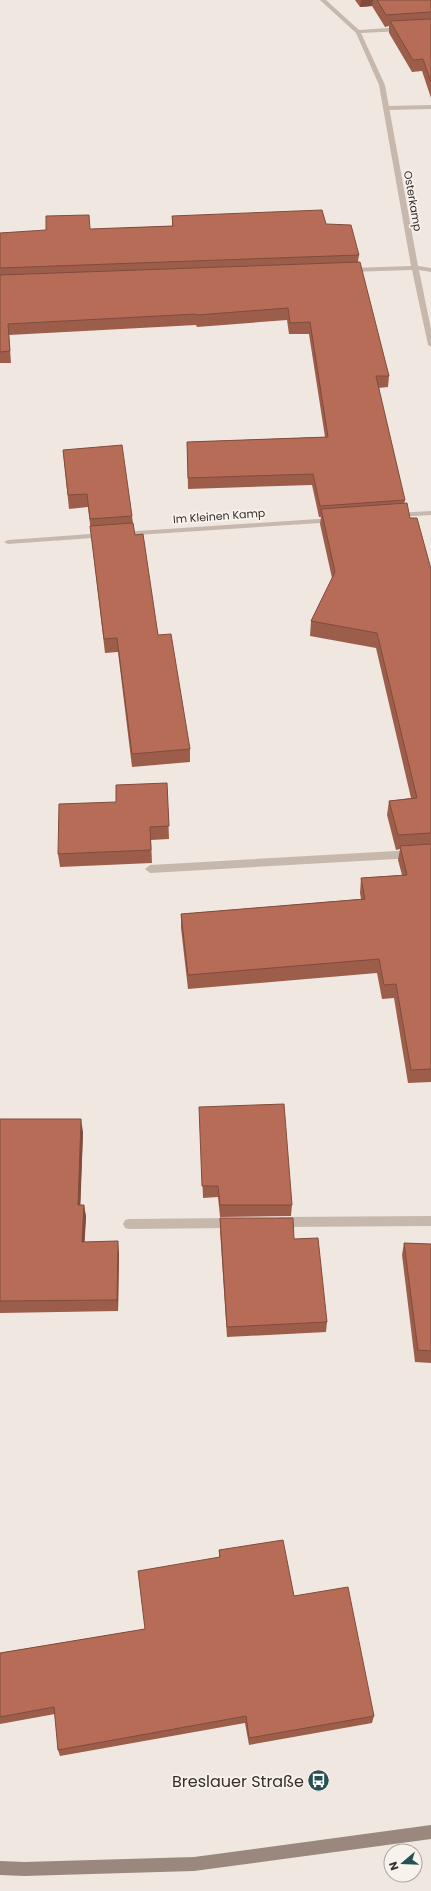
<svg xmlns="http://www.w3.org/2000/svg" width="431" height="1891" font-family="Poppins,sans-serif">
<rect width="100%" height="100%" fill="#f0e8e0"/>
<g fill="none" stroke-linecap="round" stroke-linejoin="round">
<path fill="#c7b8ad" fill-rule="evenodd" d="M431,105V109L386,110L383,108L386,106Z
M431,849V857L150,873L145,869L150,865Z
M431,1216V1226L281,1227L277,1226L275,1222L277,1218L281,1217Z
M233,1218L237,1219L239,1223L237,1227L233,1228L129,1229L125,1228L123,1224L125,1220L129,1219Z"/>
<path fill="#c7b8ad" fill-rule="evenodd" d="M320,0H326L359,30L402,27L405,29L402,31L361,33L385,85L418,266L431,268V272L419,270L431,329V347L428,345L412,270L350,272L347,270L350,268L411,266L379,85L356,33Z
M431,511V515L397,517L393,515L397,513Z
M333,518L337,520L336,522L122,536L118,534L122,532Z
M104,533H107V537L8,544L4,542L8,540Z"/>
<path fill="#9a887f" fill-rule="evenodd" d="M431,1825V1839L194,1871L24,1876L0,1875V1861L24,1862L194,1857Z"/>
</g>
<path fill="#9d5d4b" d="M355,0H431V98L422,71L412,72L389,33V26L385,27L372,6L360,7Z
M172,216L326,224L359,255L358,262L389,376L388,387L378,388L405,500L404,504L431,569V1082L408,1083L394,998L382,999L377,973L188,989L181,928V914L361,899L360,893L361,878L402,875L398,860L400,849L396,850L387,815L389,801L411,798L376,648L310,636L311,621L332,578L320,524L321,517H319L312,485L188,489L187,442L325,437L309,334H289L287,320L197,327L196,325L9,335L11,363H0V233L172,226Z
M63,450L132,516L133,523L135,535L158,635L190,749V762L132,767L118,652L105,653L88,507L69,509Z
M167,783L169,839L151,840L152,863L60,867L58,854L116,802Z
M0,1119L83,1132L80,1205H84L86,1217L84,1242L119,1253L118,1311L0,1313Z
M200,1119L292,1205L291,1216L220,1217L218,1197L203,1198Z
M220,1218L294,1239L327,1322L326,1332L227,1337L220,1230Z
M404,1243L431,1244V1363L415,1362L402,1255Z
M219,1550L294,1596L374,1716L372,1723L249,1745L245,1723L60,1756L58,1750L55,1714L0,1724V1653L145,1629L219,1558Z"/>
<path fill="#804c3d" d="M361,0H373L372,6L360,7Z
M81,1119L83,1132L80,1217L78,1205Z
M84,1205L86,1217L84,1254L82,1242Z
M118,1241L119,1253L118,1311L117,1300Z"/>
<path fill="#b76c57" stroke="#804c3d" d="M377,0H431V12L386,15Z
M431,19V82L423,59L413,60L390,21Z
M322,210L326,224L351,225L359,255L0,268V233L46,230V216L89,215L90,229L173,226L172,216Z
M360,262L389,376H376L405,500L320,506L313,474L188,478L187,442L328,437L310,322L290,323L288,308L197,315L196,314L8,324L10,351L0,352V275Z
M122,445L132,516L90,519L87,494L68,495L63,450Z
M407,503L410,518H417L431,569V833L398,835L389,801L417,798L377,633L311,621L335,572L321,509Z
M133,523L135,535L143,534L158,635L171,634L190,749L132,754L117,638L104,639L90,526Z
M167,783L169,826L150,827L151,850L58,854L59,804L116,802V785Z
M431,844V1069L411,1070L396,984L384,985L379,959L188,975L181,914L365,899L361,878L407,875L400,846Z
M284,1104L292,1205H220L218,1186H202L199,1107Z
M0,1119H81L78,1205H84L82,1242L118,1241L117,1300L0,1301Z
M220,1218H293L294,1239L318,1238L327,1322L227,1327Z
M404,1243L431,1244V1351L418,1350Z
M283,1540L294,1596L348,1587L374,1716L249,1738L246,1716L58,1750L54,1707L0,1717V1653L145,1629L138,1571L220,1557L219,1550Z"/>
<defs>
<symbol id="bus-disc" viewBox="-11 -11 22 22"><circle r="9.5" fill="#255153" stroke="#f8f2ec"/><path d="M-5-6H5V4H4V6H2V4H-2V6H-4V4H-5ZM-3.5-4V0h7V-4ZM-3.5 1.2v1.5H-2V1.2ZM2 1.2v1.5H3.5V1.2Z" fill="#fff"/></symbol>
</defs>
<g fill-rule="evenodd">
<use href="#bus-disc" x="306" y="1768" width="25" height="25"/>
</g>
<g text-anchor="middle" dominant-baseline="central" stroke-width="3.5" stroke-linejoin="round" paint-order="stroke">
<g font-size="11" fill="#362e2b" stroke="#f8f2ec">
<text transform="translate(413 201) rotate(80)">Osterkamp</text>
<text transform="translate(219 516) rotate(-4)">Im Kleinen Kamp</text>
</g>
<g font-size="16" fill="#362e2b" stroke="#f8f2ec" text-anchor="end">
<text x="304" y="1781">Breslauer Straße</text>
</g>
</g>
<g transform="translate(403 1863) rotate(251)"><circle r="19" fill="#f8f2ec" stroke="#aaa49f"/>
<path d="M0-3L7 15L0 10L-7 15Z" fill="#255153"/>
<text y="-6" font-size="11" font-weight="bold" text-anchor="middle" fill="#362e2b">N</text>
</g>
</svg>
